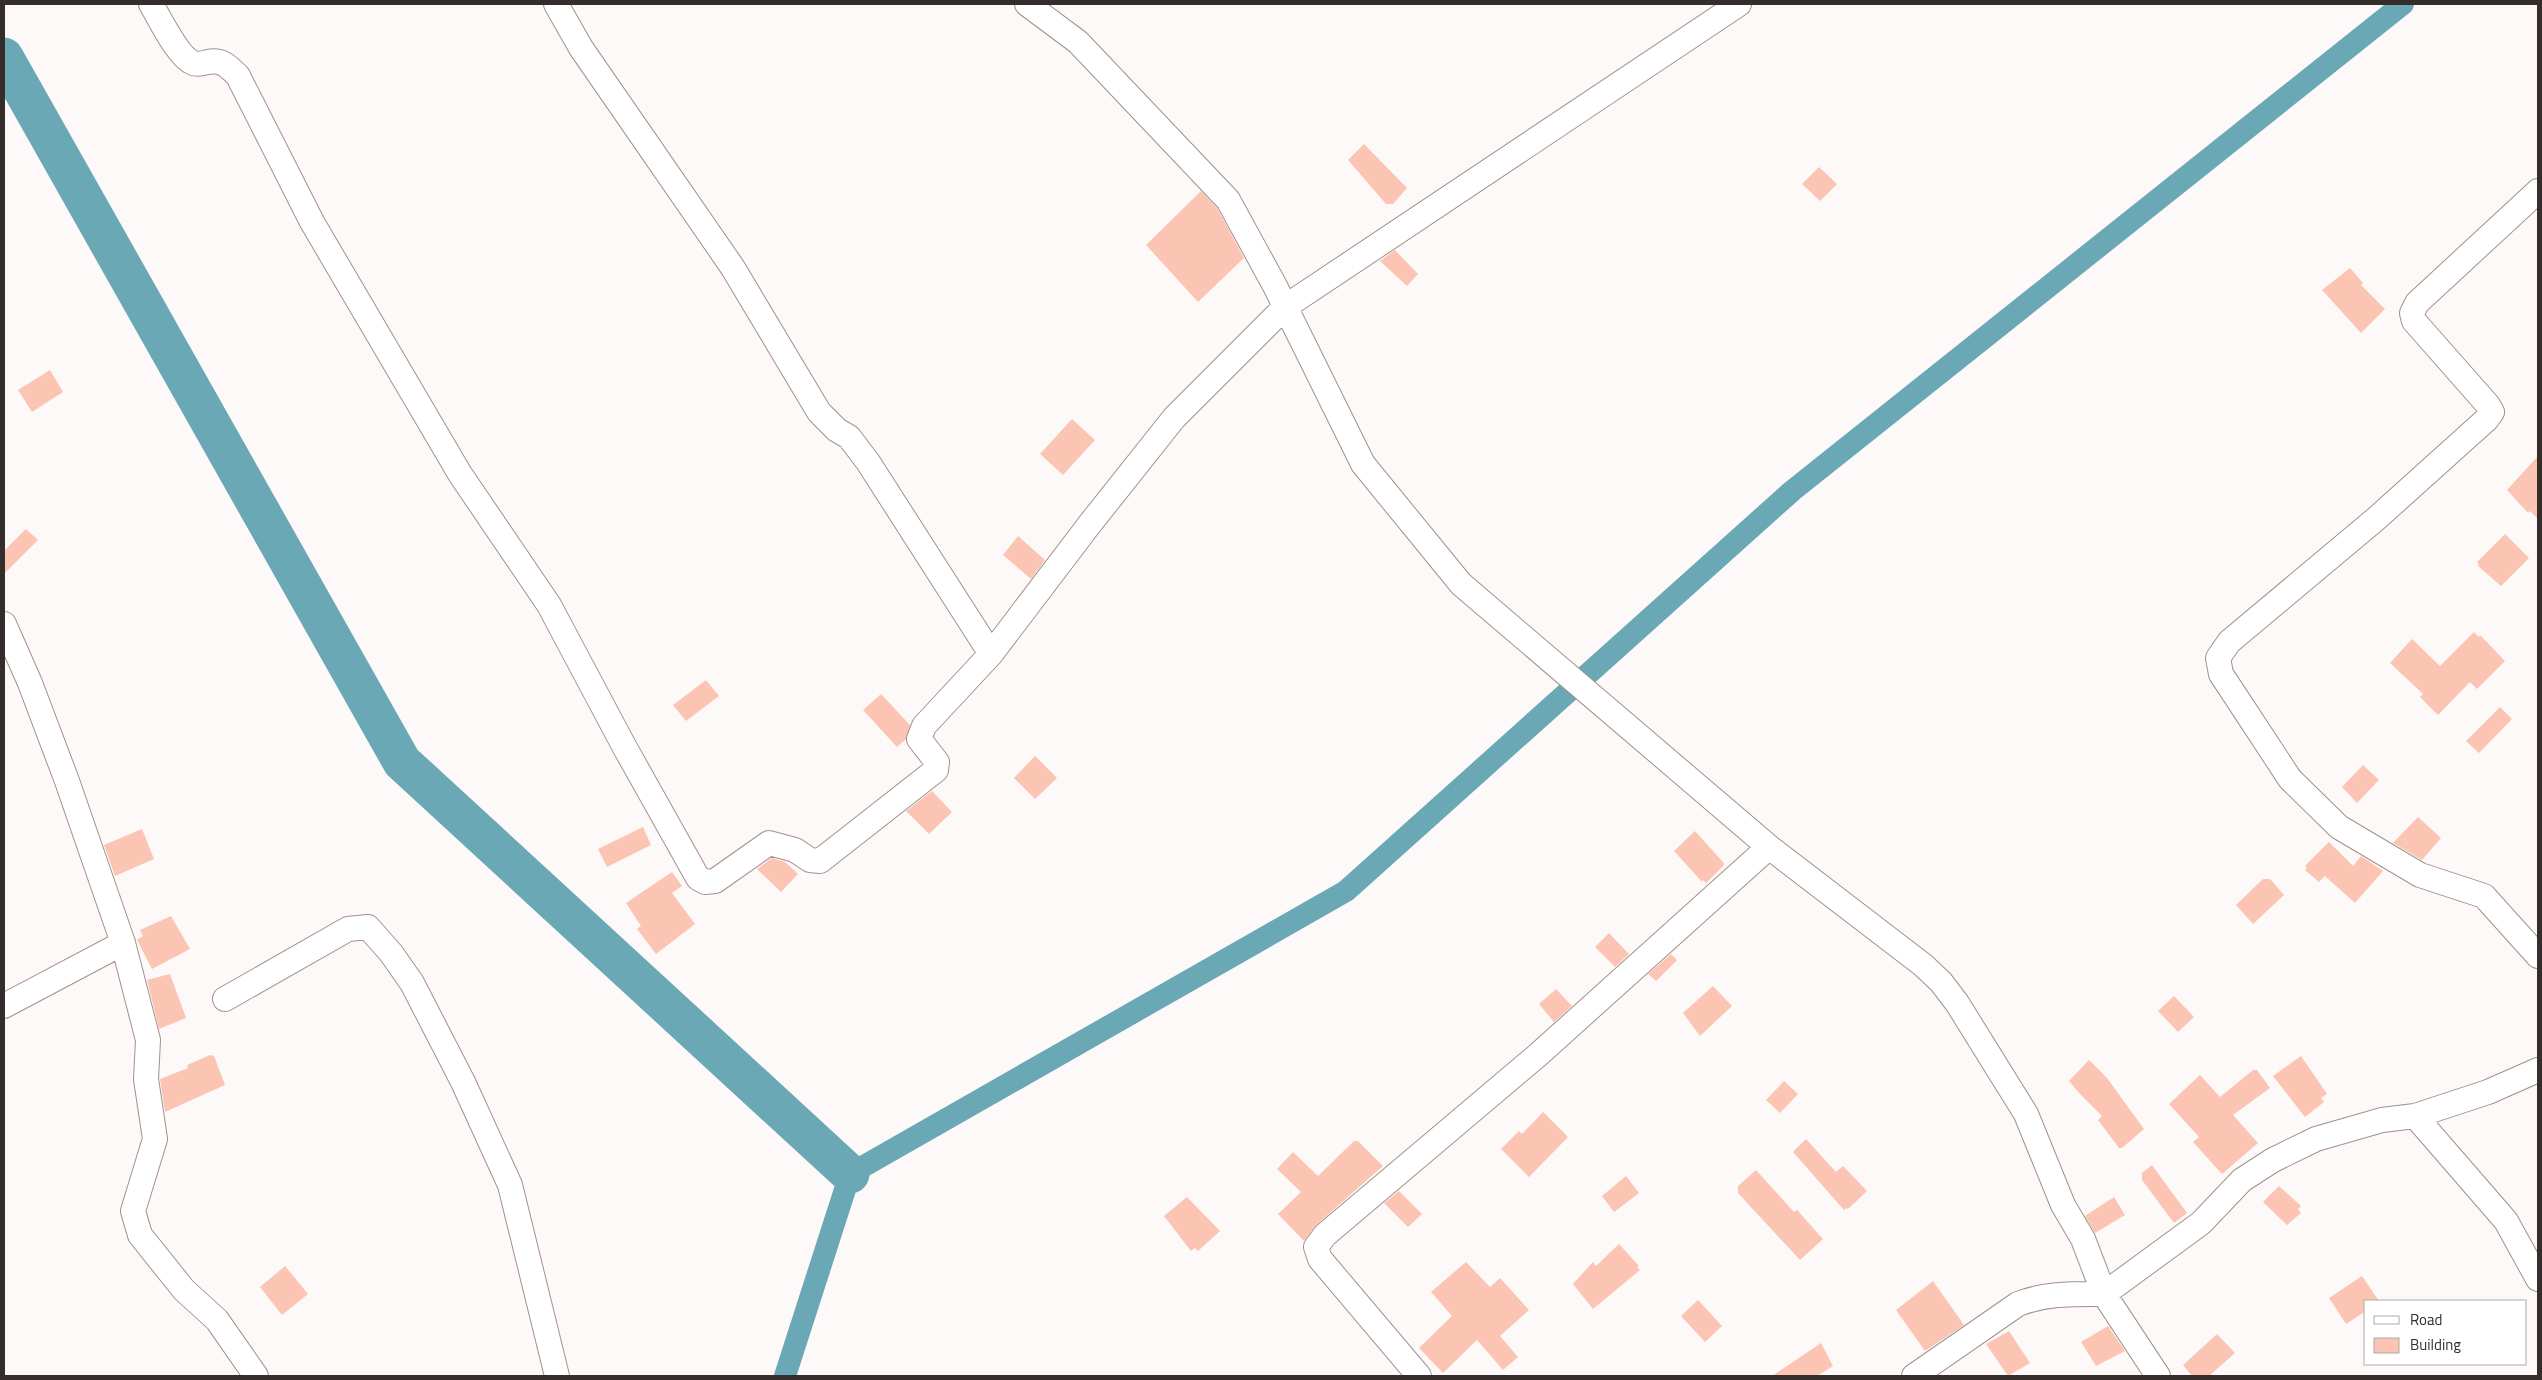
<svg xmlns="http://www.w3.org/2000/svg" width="2542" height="1380" font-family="'Titillium Web',sans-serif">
<rect width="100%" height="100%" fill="#fdf9f8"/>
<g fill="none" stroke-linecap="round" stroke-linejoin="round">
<path stroke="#6aa8b6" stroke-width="22" d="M785,1376L850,1174L1346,891L1792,491L2403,4"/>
<path stroke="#6aa8b6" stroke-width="39" d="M4,57L402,762L850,1174"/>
</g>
<path fill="#fbc4b3" d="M1364,144L1407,188L1393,204H1386L1348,160Z
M1819,167L1837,184L1820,201L1802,184Z
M1201,191L1217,208L1244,258L1198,302L1146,245Z
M1395,250L1418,274L1407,286L1380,261Z
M2350,268L2363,283L2361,285L2385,309L2361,333L2322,290Z
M50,370L63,392L32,412L18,390Z
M1072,419L1095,440L1063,475L1040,454Z
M2538,456V519L2530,511L2528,513L2507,490Z
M26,529L38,540L4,574V551Z
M2505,534L2529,558L2501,586L2478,566L2479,564L2477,562Z
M1018,536L1045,560L1031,579L1003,555Z
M2474,632L2479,637L2480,635L2505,661L2477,689L2470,682L2438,715L2420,697L2423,694L2390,663L2412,639L2440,666Z
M706,680L719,696L686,721L673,705Z
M881,694L910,725L906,739L897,747L863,710Z
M2500,707L2512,719L2479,753L2466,741Z
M1035,756L1057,778L1035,799L1014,778Z
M2363,765L2379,780L2357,803L2342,787Z
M932,791L952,812L929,834L906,811Z
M2418,817L2441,838L2422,860L2393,843Z
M643,827L651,845L607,867L598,849Z
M142,829L154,859L115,876L104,845Z
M1695,831L1723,862L1724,865L1706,883L1703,880L1702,882L1674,851Z
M2329,842L2353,866L2361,856L2383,871L2355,903L2325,876L2319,882L2305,870L2307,868L2305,866Z
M772,858L785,862L798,874L781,892L757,869Z
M672,872L682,886L672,893L695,924L656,954L637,929L641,926L626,903Z
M2263,879H2270L2284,895L2253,924L2236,905Z
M171,916L190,949L152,969L137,940L143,936L140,930Z
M1609,933L1629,954L1615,967L1595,947Z
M1671,954L1677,960L1656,981L1648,974Z
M170,974L186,1018L159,1029L147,980Z
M1713,986L1732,1006L1700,1036L1683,1013Z
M1556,989L1572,1006L1554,1022L1539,1004Z
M2174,996L2194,1017L2178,1032L2158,1011Z
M210,1055L214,1056L225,1085L165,1112L160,1079L188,1068L187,1065Z
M2301,1056L2327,1094L2321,1098L2324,1102L2305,1117L2273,1076Z
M2089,1060L2107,1078L2144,1129L2122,1148H2119L2098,1120L2102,1116L2080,1094L2069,1081Z
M2253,1070H2257L2270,1088L2233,1115L2258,1143L2222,1174L2193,1142L2199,1137L2169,1104L2200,1075L2220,1097Z
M1784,1081L1798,1094L1780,1113L1766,1100Z
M1543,1112L1568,1137L1529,1177L1501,1149L1519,1131L1522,1134Z
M1806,1139L1836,1172L1843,1166L1867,1191L1848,1209L1846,1208L1844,1210L1793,1152Z
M1354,1141H1358L1383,1166L1316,1225L1304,1241L1278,1214L1301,1192L1277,1169L1293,1152L1318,1176Z
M2152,1165L2187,1213L2174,1223L2142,1180V1173Z
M1756,1170L1794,1212L1797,1210L1823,1239L1800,1260L1738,1193V1186Z
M1626,1176L1639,1193L1614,1212L1602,1196Z
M2279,1186L2301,1206L2298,1209L2301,1213L2287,1225L2263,1202Z
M1399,1191L1422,1214L1408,1227L1384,1203Z
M1187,1197L1220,1231L1198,1251L1195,1248L1191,1251L1164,1216Z
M2114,1197L2125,1215L2095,1233L2085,1216Z
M1619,1244L1639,1266L1637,1267L1640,1270L1593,1309L1573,1284L1593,1262L1596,1266Z
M1466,1262L1490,1287L1500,1278L1529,1310L1500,1336L1518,1357L1503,1370L1477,1340L1443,1373L1419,1348L1452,1316L1431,1292Z
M285,1266L308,1294L282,1315L260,1287Z
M2362,1276L2379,1301H2366V1311L2346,1324L2329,1298Z
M1933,1281L1964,1325L1925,1351L1896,1310Z
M1698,1300L1722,1326L1705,1342L1681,1316Z
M2108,1326L2125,1351L2096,1366L2081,1342Z
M2009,1331L2030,1363L2008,1376L1986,1344Z
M2217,1334L2235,1353L2209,1376H2192L2183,1365Z
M1821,1343L1833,1366L1817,1376H1772Z"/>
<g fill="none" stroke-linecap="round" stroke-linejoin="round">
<defs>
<path id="minor" d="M151,4C160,19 178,57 193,63C199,65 203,63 208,62C222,59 229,67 238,76L312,222L460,474L549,605L624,746L698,878L705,882L715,881L769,843L795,850L810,860L820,861L936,770L937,762L919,739L924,726L991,654L1089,525L1174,418L1285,307L1739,4
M556,4L581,48L733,268L819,412L837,430L849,437L868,462L991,654
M1027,4L1078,42L1228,200L1275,286L1363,464L1461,584L1769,847L1923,965L1941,982L1957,1003L2026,1114L2063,1205L2083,1239L2104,1294C2074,1294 2046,1293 2018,1304L1914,1376
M2538,191L2417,303L2412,313L2414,321L2488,405L2492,412L2487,419L2377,518L2229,642L2218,658L2221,674L2290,779L2339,827L2420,875L2484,896L2538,956
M4,624L30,683L67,781L123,943L148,1040L146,1079L155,1139L133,1211L140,1235L184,1290L217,1320L256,1376
M225,999L348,929L368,927L391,953L412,983L463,1082L510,1185L557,1376
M4,1006L123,943
M2415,1116L2506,1221L2538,1279
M1419,1376L1320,1259L1316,1247L1325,1235L1539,1054L1769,847
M2158,1376L2104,1294L2201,1223L2242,1180L2273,1160L2316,1139L2382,1120L2415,1116L2488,1092L2538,1070"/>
</defs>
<use href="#minor" stroke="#a1918a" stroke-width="26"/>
<use href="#minor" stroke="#fff" stroke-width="24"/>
</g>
<rect width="2542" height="1380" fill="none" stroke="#342d2b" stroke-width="10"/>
<rect x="2364" y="1300" width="162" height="65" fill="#ffffff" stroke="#aeabaa"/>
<rect x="2374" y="1316" width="25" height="8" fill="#ffffff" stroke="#aeabaa"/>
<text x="2410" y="1325" font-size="15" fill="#342d2b">Road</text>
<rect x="2374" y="1338" width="25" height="15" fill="#fbc4b3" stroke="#aeabaa"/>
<text x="2410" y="1350" font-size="15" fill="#342d2b">Building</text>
</svg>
